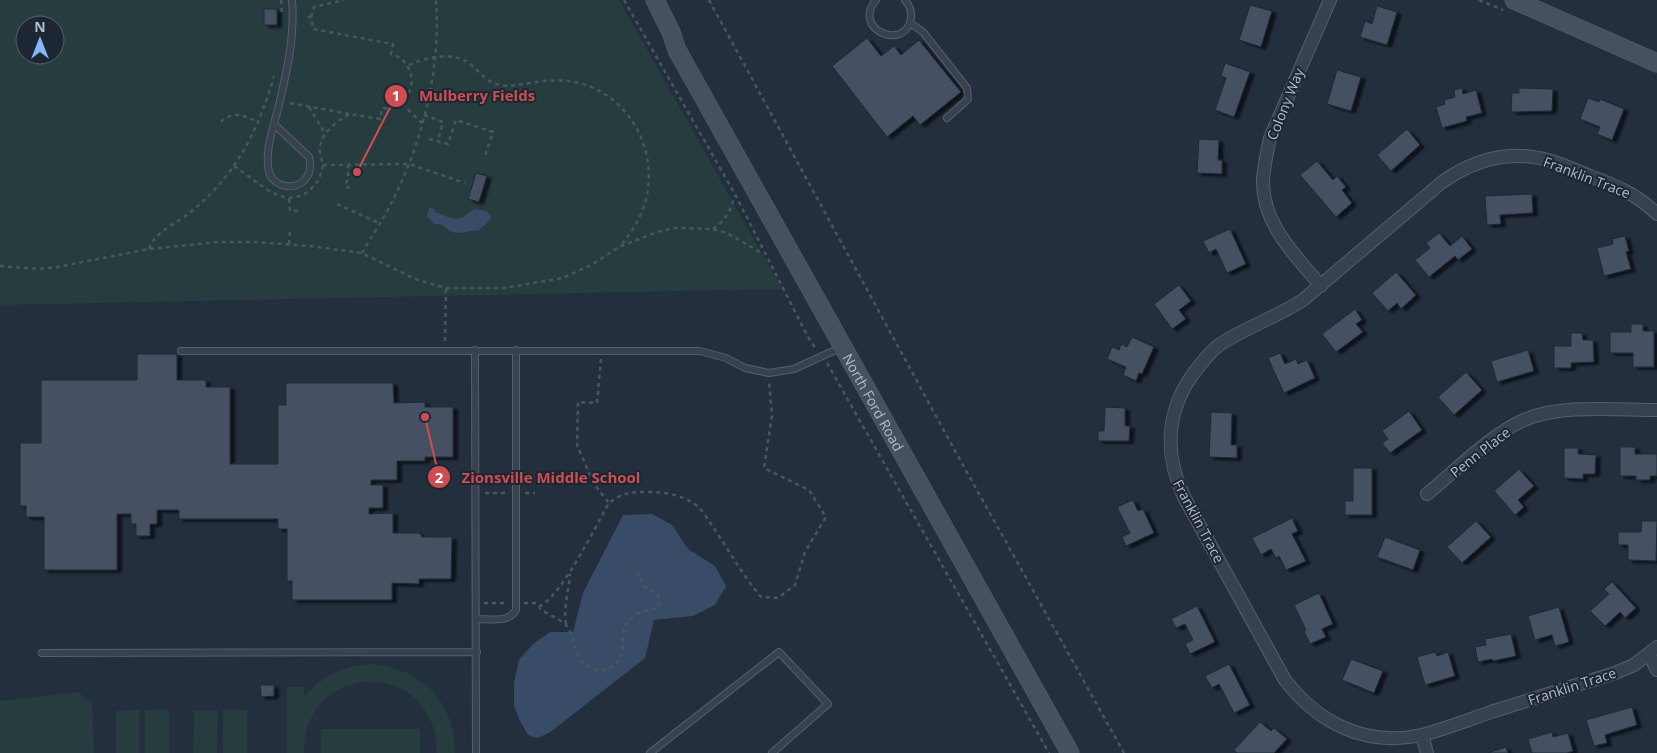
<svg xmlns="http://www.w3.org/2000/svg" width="1657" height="753" font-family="'Open Sans',sans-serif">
<defs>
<filter id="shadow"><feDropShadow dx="4.5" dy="2.5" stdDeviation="1" flood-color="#0009"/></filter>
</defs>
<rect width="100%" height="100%" fill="#242f3e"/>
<path fill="#263c3f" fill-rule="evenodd" d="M0,0H619L782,289L0,305ZM25,25H55V55H25Z
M370,664C421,668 455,701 455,753H437C437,658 304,658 304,753H287V687H304V697C322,676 343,666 370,664Z
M78,692L92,704L94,753H0V701Z
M139,710V753H116V711Z
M145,710H169V753H145Z
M194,710L218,711L217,753H193Z
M223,710H247V753H223Z
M321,729H420V753H321Z"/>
<path fill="#394c67" d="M429,208L434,209L435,212C441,214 454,221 460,218C465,217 470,211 475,209L486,211L491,216L490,220L478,231C469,230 461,235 453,232C445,229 445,223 434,224L427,216Z
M652,514L672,525L688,549L715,566L726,586L715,605L693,616L654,620L645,658L549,733L537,738L528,735L519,719L514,706V683L519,660L533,644L550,632H573L583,593L623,515Z"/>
<path fill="#455162" stroke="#1f2835" filter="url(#shadow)" d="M1250,5L1272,11L1261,47L1239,40Z
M1377,6L1397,12L1387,45L1360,37L1365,21L1372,24Z
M264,9H277V25H264Z
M867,38L881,56L894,46L901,55L919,40L961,92L920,125L913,116L887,137L832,66Z
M1225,63L1250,72L1234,117L1215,110L1226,78L1221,76Z
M1337,70L1361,77L1351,111L1327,104Z
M1462,88L1463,94L1476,90L1482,113L1466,117L1467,121L1442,128L1436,107L1445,104L1444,100L1455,97L1454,90Z
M1519,88L1553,89L1552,111L1511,112L1512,93H1519Z
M1588,98L1599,102L1600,99L1624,109L1612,140L1597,134L1600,127L1580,119Z
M1407,129L1420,145L1391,171L1377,155Z
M1199,139L1219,140L1218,160H1222V174L1197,173Z
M1317,161L1333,180L1337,176L1346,187L1342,190L1352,203L1336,217L1300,175Z
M476,173L487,176L479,202L468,199Z
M1532,194L1533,213L1500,215L1501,224L1487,225L1485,196Z
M1230,229L1246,264L1227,273L1216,249L1209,253L1203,241Z
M1439,233L1450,246L1462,236L1472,249L1458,260L1455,256L1429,277L1415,260L1430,248L1426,243Z
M1625,236L1629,251L1626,252L1631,269L1604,276L1597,248L1613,244L1612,239Z
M1396,272L1416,295L1401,309L1397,303L1388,311L1372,293Z
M1179,285L1191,301L1179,310L1186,319L1172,329L1154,304Z
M1355,309L1362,320L1356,324L1363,332L1336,352L1322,334Z
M1631,324H1643V331H1654V367H1633V353H1610V332H1631Z
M1571,333H1582L1583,340H1593L1594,362L1571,363V368H1554V346H1571Z
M1132,337L1154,347L1142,374L1139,373L1136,381L1123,375L1126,367L1107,359L1112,347L1119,350L1121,344L1127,347Z
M1528,350L1534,371L1497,382L1491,361Z
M1280,353L1285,364L1296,359L1298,364L1307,360L1315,378L1284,393L1268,358Z
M137,354H177V380H206V387H230V464H278V405H286V383H393L394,403L425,402V407H453V457H425V461H397V480H371V485H383V508H369V514L393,513V533H420L422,537H452L451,579H419V584L392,583V600H292V581H287V529H278V519H179V510H157V524H150V536H136V524H131V514H117V570H44V517H26V506H20V443H41V380H137Z
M1466,372L1482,390L1454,415L1438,397Z
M1105,407L1125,408V426H1130L1129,441H1098V431H1104Z
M1409,411L1422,430L1390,453L1382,443L1388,439L1382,431Z
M1211,412L1232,413L1231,445H1237V458L1209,457Z
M1620,447H1635V454H1657V476H1650V480H1636V476H1620Z
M1564,448H1578V454L1596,455L1595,474H1583V479L1564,478Z
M1353,468H1372V515H1345V501H1353Z
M1519,469L1534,486L1518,500L1524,507L1515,515L1494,491Z
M1133,500L1138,511L1143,509L1154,533L1126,546L1122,537L1130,533L1117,507Z
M1292,518L1298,531L1292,534L1306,561L1286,570L1279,556L1276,558L1271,549L1261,555L1252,538Z
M1476,521L1491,537L1462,563L1447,547Z
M1642,521H1657L1656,561L1628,560V545H1618V532H1641Z
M1385,537L1420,550L1413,570L1377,557Z
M1612,582L1636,608L1625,618L1620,612L1605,626L1590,611L1609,594L1604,589Z
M1319,593L1333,624L1322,629L1326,637L1310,644L1304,631L1306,630L1294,605Z
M1197,606L1215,642L1190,654L1185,644L1193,640L1185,624L1176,628L1171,619Z
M1559,607L1569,642L1555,646L1552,635L1535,640L1528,616Z
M1511,634L1516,656L1493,661L1492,659L1478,662L1475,647L1486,645L1485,639Z
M1435,652L1437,656L1448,652L1455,676L1425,685L1417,657Z
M1351,659L1383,671L1374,693L1342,680Z
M1229,664L1250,705L1234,713L1219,684L1212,688L1205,676Z
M260,685H274V696L261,697Z
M1632,707L1637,725L1605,735L1607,743L1594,746L1586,720Z
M1260,722L1271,731L1274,728L1287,739L1274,753H1237L1234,750Z
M1552,732L1553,737L1568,733L1573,751L1567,753H1532L1528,739Z
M1506,747L1508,753H1488Z"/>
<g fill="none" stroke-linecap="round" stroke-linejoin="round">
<defs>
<path id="lane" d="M876,0C851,30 906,52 911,18C912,11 909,5 905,0
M910,23L923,32L967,88L968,99L947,118
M275,125L309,157C311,165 311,172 306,178C301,185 293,187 286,186C278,185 271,179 269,172C264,151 274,126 279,105C287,70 295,36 292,0
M475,350L476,753
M181,351H700L726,358L745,368L769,373L794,369L842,347
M476,619C489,619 509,623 516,610V350
M42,653L477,652
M650,753L779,652L828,704L772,753"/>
<path id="street" d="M1657,214C1638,195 1615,185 1590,176C1574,170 1557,161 1539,158C1503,151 1470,162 1441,183L1303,300C1277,317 1244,328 1219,345C1209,353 1201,363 1193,374C1166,412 1164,454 1184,497L1285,680C1319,724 1366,747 1422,735C1445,729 1468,720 1491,712C1532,699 1574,686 1615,673L1634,665L1657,647
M1321,286C1295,255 1262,224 1263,180C1264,166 1267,152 1270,138L1330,0
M1427,494C1455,471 1493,433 1524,420C1561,404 1617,410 1657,410
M1649,654L1657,670
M1422,735L1427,753"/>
<g id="secondary">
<path id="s1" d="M655,0L671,32L677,50L1070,753"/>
<path d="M1514,0L1657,63"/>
</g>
</defs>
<use href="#lane" stroke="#565f6c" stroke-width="8"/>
<use href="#street" stroke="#565f6c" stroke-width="14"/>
<use href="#secondary" stroke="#565f6c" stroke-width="19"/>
<path stroke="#44595c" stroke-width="2.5" stroke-dasharray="4 4" stroke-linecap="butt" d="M281,0L282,16
M624,0L736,196L808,337L816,349
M709,0L954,449L1124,753
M1479,0L1503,10
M311,17L314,7L344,0
M409,65C425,57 455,51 470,64C481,73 486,82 500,85C511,87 520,84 530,83C547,80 563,79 579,83C630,96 658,150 646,199C642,216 632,232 621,245
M290,103L349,114
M402,104L422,123
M309,107L325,133
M424,115L443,122L438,141
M221,122C233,110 245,116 258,122
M429,139L448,144L456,120L493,132L484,159
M348,164V178L345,186L354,190
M323,165L409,164L465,183
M234,166L269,191L280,196L289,198L300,196L308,192L319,180L323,165L319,148L325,133L338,121L350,114L380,119L382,108C416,111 423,63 391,54L393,44L313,29L311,17H304
M289,199L290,211H301
M337,204L379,223
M713,229C726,220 730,211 735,196
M289,244L290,231
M149,249C155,232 175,224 188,214C197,207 206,199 214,190C244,159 262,118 274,76
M362,253C372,236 384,218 393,200C423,139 441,69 436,0
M0,266L38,269L57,267L149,249L218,242H253L310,246L362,253L415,279L446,288H504L563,278L593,264L619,247L657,232L674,228L713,229L727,233L763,254
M445,341L446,288
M601,359L597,403L578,402L577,445L594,484L609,503
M827,363L1049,753
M485,493H507
M525,493H535
M484,603H506
M524,603H537L540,606C563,594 595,527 609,503C623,492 632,492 649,492C666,492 682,495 696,505C703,510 708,520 713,527C729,550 743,576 761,597L778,598L795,585L805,552L826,517L809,490L764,468L772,415L769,382
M540,606V609C547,614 562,620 566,625C578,639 572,662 592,668C597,670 599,671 603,670C610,668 615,665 619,660C627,648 618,631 629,620C633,617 637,613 642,612C653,608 663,610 658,594L644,586L637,573
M566,624C563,609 569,590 570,574"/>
<use href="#lane" stroke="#38414e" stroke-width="6"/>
<use href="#street" stroke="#38414e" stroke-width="12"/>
<use href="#secondary" stroke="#465061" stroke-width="18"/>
</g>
<g text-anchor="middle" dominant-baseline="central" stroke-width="4" stroke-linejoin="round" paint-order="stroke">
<g font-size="14" fill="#b4bcc9" stroke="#1d2633">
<text transform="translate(1285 104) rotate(-68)">Colony Way</text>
<text transform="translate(1587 177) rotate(21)">Franklin Trace</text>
<text stroke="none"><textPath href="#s1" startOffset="458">North Ford Road</textPath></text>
<text transform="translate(1480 452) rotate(-38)">Penn Place</text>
<text transform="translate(1199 521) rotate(62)">Franklin Trace</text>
<text transform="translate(1572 686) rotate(-18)">Franklin Trace</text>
</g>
</g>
<path fill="none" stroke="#ce4d50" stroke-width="2" d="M357 172L396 96M425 417L439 477"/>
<g fill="#ce4d50" stroke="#1d2633" stroke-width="2">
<circle cx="357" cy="172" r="5"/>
<circle cx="425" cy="417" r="5"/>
<circle cx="396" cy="96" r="12"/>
<circle cx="439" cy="477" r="12"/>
</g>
<g font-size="15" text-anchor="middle" font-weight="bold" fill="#fff">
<text x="396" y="101">1</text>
<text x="439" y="483">2</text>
</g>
<g font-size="15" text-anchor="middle" font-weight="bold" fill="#ce4d50" stroke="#1d2633" stroke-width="4" stroke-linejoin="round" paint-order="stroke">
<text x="477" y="101">Mulberry Fields</text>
<text x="551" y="483">Zionsville Middle School</text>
</g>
<g transform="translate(40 40)"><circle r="24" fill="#1d2633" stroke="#59626f"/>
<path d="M0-4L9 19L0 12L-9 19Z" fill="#8ab4f8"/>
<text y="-8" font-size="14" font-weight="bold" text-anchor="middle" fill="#b4bcc9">N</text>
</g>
</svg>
